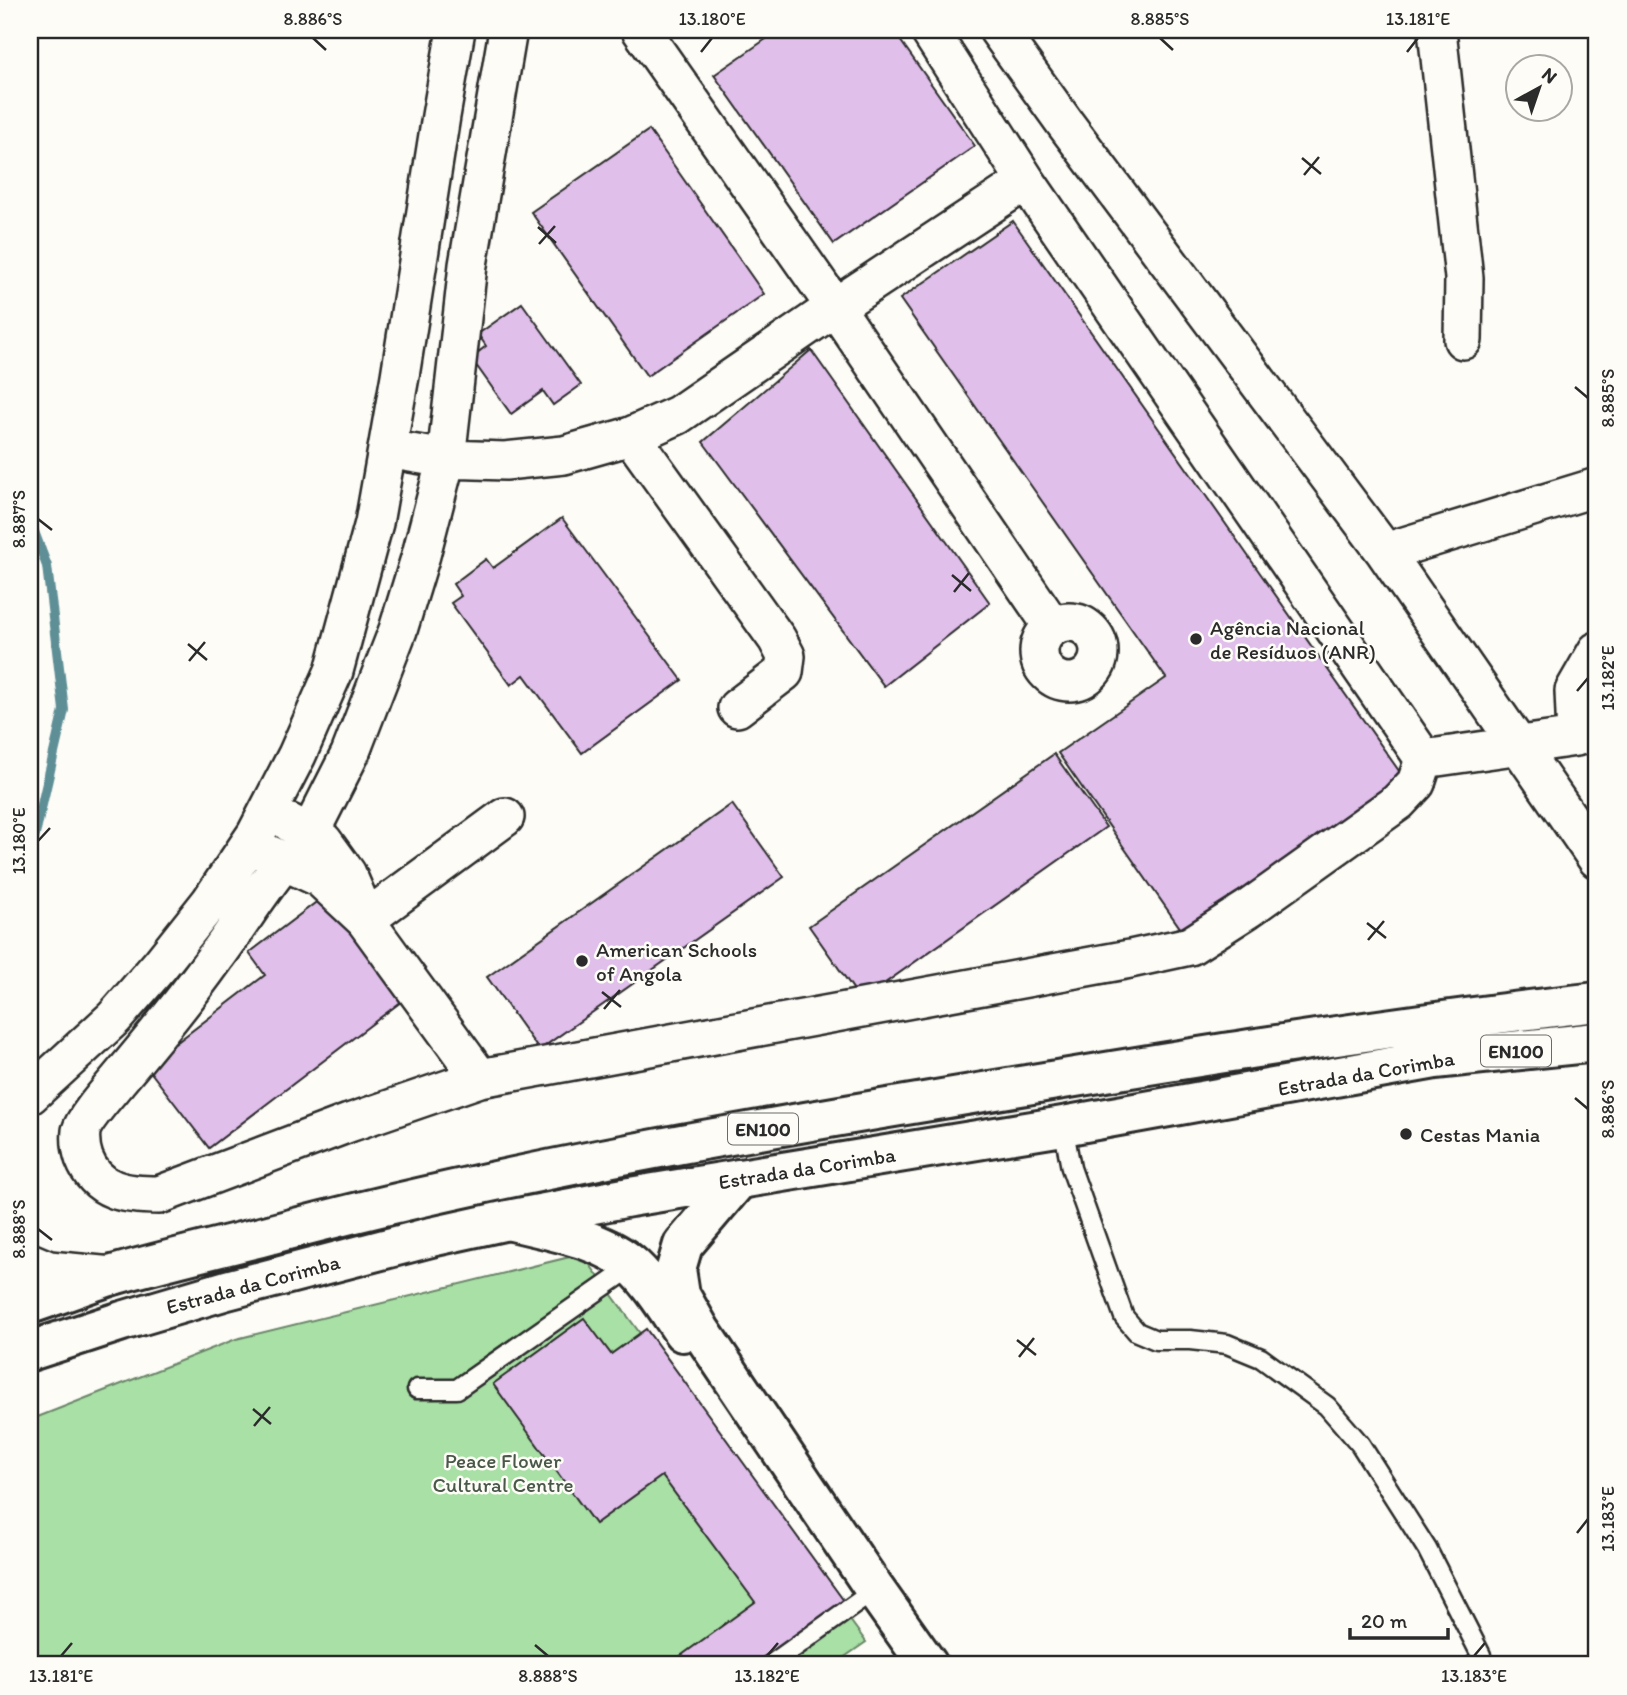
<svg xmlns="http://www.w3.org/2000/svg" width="1627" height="1695" font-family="Itim,sans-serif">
<rect width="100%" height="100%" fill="#fdfcf7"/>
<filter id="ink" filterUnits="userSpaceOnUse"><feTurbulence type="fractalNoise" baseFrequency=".0143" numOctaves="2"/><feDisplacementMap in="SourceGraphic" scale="14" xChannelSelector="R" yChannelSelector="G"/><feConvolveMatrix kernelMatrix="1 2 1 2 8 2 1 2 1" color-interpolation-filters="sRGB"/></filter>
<g filter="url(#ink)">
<path fill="#a8e0a5" stroke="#6a8668" stroke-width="2" d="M582,1254L866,1642L833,1665H30V1420L236,1339Z"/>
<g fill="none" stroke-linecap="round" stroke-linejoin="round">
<path stroke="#5f8f96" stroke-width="10" d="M30,521L47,566L64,710L30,856"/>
</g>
<path fill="#e0bfeb" stroke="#2b2b2b" stroke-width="2" d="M779,30H893L975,146L834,244L714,75Z
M649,130L764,294L647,376L531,212Z
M1013,221L1411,788L1190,942L1058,753L1166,678L900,299Z
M522,303L581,385L553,405L543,391L511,414L471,358L486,346L478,334Z
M811,350L990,603L884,686L703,442Z
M562,518L682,680L582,753L524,675L511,685L451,603L461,596L453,584L486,559L493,568Z
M1054,754L1106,827L861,1000L809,926Z
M732,804L784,877L539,1050L487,977Z
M327,894L406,998L209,1148L146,1066L265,975L249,953Z
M584,1318L611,1354L646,1329L844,1601L754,1665H668L755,1602L662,1476L595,1524L493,1384Z"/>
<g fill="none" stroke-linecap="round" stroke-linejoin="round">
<defs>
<path id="service" d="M1063,1126L1071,1168L1124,1317L1137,1332L1156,1340H1190L1227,1344L1261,1358L1327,1406L1360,1444L1427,1549L1481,1655L1479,1662L1474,1665
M417,1389H457L633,1266
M770,1665L875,1590"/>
<path id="minor" d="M641,30L835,307L1053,627
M998,30L1064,122L1385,552L1597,859
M1437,30L1464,278L1463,340
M631,436L777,639L786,656L784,672L737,708
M387,449L446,459L505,461L564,455L631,436L678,415L835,307L1026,181
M1385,552L1597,487
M1039 652a30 30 0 1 1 60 0a30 30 0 1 1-60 0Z
M1576,737L1574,691L1597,651
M1424,759L1576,737L1597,730
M290,823L323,841L347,874L359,902
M310,833L350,754L398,630L421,555L446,459L468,265L508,30
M262,851L320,878L365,920L480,1078
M284,862C259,892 239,926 215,958C185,1000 152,1040 119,1079C110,1090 84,1119 81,1131C80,1140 81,1149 84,1158C97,1192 126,1195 159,1195L349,1123L480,1078L1130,959L1190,946L1248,909L1398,802L1416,783L1424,759L1026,181L929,30
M365,920L505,817
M30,1095L114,1018L160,965L210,902L256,834L297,755L334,671L374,523L400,376L441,116L456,30
M30,1262L49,1270L112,1276"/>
<path id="tertiary" d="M739,1179L683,1245L676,1269L680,1295L700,1330L875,1590L928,1665
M508,1220C547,1230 603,1238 634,1267C653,1285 668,1310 683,1332"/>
<path id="primary" d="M30,1304C57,1295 85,1284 113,1275C162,1261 212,1249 261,1237C481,1178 705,1138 930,1101C1152,1064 1374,1027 1597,1002
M30,1351L122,1321L227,1290L431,1237L508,1220L630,1197L1063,1126L1435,1059L1597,1042"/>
</defs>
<use href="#service" stroke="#2b2b2b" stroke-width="23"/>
<use href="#minor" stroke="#2b2b2b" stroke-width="42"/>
<use href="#tertiary" stroke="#2b2b2b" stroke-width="44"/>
<use href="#primary" stroke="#2b2b2b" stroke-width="44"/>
<use href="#service" stroke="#fdfcf7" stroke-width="18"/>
<use href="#minor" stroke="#fdfcf7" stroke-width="37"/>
<use href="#tertiary" stroke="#fdfcf7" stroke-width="38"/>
<use href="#primary" stroke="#fdfcf7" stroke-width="38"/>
</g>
</g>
<path fill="none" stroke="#2b2b2b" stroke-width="2.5" d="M313,38L326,50M1160,38L1173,50M701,52L712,38M1407,52L1418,38M1302,158L1321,174M1304,175L1319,157M538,227L556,243M539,244L555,226M1575,387L1588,398M38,519L52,530M952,575L971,591M954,592L969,573M188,644L207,660M189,661L205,642M1577,691L1588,678M38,841L50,828M1367,923L1386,938M1368,940L1384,921M602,992L621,1007M604,1009L620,990M1575,1098L1588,1109M38,1229L52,1240M1017,1340L1036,1355M1019,1357L1034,1338M253,1409L271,1424M254,1426L270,1407M1577,1533L1588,1519M535,1645L548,1656M61,1656L72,1643M767,1656L778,1643M1474,1656L1485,1643"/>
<g fill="#2b2b2b" stroke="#fdfcf7" stroke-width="2.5">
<circle cx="1196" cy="639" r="7"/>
<circle cx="582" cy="961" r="7"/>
<circle cx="1406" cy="1134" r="7"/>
</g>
<g text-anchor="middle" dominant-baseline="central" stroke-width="5" stroke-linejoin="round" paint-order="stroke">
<g fill="#fdfcf7" stroke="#6a6a68" stroke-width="2">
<rect x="1481" y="1035.5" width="70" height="31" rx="5"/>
<rect x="728" y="1113.5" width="70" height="31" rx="5"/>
</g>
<g font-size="19" font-weight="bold" fill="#2b2b2b">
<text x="1516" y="1051">EN100</text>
<text x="763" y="1129">EN100</text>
</g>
<g font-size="21" fill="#2b2b2b" stroke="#fdfcf7" text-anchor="start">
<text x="1210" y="627">Agência Nacional<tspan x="1210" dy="24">de Resíduos (ANR)</tspan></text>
<text x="596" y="949">American Schools<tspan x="596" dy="24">of Angola</tspan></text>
<text x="1420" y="1134">Cestas Mania</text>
</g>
<g font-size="21" fill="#2b2b2b" stroke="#fdfcf7">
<text transform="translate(1366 1073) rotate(-10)">Estrada da Corimba</text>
<text transform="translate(807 1168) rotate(-9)">Estrada da Corimba</text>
<text transform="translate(253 1284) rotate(-15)">Estrada da Corimba</text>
</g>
<g font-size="21" fill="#4a584a" stroke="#fdfcf7">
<text x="503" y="1460">Peace Flower<tspan x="503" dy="24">Cultural Centre</tspan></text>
</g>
</g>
<rect width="1627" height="1695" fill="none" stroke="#fdfcf7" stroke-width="77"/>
<g transform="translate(1539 88) rotate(40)"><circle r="33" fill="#fdfcf7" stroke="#a9a8a5" stroke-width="2"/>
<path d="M0-5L12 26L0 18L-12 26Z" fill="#2b2b2b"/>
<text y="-10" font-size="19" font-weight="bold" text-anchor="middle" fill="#2b2b2b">N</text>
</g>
<path d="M1350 1628v10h98v-10" fill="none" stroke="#2b2b2b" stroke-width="3.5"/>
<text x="1361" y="1628" font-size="21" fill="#2b2b2b" stroke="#fdfcf7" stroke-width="5" paint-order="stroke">20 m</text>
<rect x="38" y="38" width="1550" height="1618" fill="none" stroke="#2b2b2b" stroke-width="2.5"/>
<g font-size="18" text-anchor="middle" fill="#2b2b2b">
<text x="313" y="25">8.886°S</text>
<text x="712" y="25">13.180°E</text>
<text x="1160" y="25">8.885°S</text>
<text x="1418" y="25">13.181°E</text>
<text transform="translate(1608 398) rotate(-90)" y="6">8.885°S</text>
<text transform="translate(19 519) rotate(-90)" y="6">8.887°S</text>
<text transform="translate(1608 678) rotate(-90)" y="6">13.182°E</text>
<text transform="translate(19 841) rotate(-90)" y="6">13.180°E</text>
<text transform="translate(1608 1109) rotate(-90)" y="6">8.886°S</text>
<text transform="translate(19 1229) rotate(-90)" y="6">8.888°S</text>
<text transform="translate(1608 1519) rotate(-90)" y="6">13.183°E</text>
<text x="61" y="1682">13.181°E</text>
<text x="548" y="1682">8.888°S</text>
<text x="767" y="1682">13.182°E</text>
<text x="1474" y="1682">13.183°E</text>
</g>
</svg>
